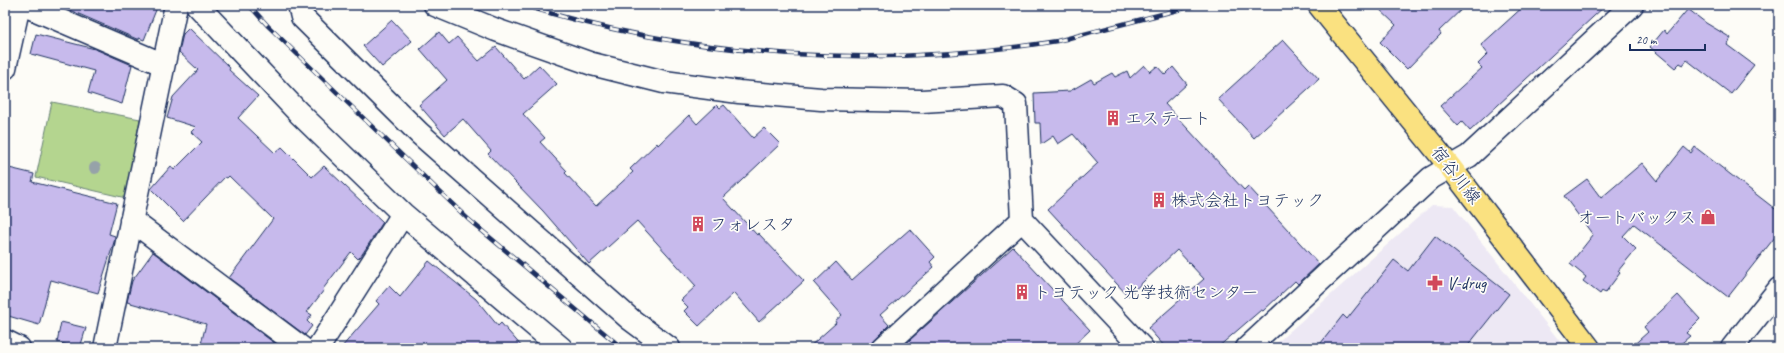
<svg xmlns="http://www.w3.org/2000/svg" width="1784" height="353" font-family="Caveat,'Klee One',sans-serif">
<rect width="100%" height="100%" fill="#fdfcf7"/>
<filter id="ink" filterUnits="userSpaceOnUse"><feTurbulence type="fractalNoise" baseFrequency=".025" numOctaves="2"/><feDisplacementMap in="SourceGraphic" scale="8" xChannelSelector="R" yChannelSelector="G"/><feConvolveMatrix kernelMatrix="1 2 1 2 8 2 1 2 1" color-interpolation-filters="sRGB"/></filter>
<g filter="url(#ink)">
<path fill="#ede8f4" d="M1432,205L1453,206L1565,348H1271Z"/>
<path fill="#b4d58f" stroke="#688276" d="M52,102L140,119L126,198L36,177Z"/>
<path fill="#c7baec" stroke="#1b2f5e" d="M58,5H158L144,40L139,38V40Z
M1375,5H1466L1439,31L1441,34L1407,69L1380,42L1396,25Z
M1525,5H1606L1470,131L1462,122L1458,126L1440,106L1482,68L1478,64L1488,54L1481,45Z
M1688,9L1706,23L1731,38L1727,45L1754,65L1731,94L1687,60L1683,65L1680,63L1675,68L1650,47L1664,30L1667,34Z
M392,20L412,41L382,67L363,46Z
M189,28L230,68L229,70L258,96L238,118L275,153L282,147L312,177L324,166L383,222L361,256L358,259L351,252L323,289L324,290L307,312L312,315L307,321L312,326L305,335L229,278L273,219L229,176L227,178L225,177L183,221L151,189L171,166L174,170L202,142L191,132L196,127L167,118L173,97L198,70L179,52L183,34Z
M439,32L449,44L457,37L479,61L496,47L524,79L539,65L557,84L523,114L545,138L540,142L567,171L565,173L596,206L633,172L630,169L657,143L658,145L689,115L697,124L717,105L720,108L724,105L753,138L764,128L780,144L723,198L757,235L758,233L804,281L759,322L734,293L699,326L684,311L688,307L681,300L696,286L637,221L589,264L543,211L488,154L491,151L463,119L445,135L419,105L447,80L420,49Z
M36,34L95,49L132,65L122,104L88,93L94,71L31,54Z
M1283,40L1319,79L1254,138L1218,99Z
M1144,65L1150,72L1157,66L1165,75L1173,67L1187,84L1165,104L1244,190L1248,186L1319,264L1298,284L1295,281L1263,311L1261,310L1217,348H1166L1148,328L1204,279L1177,250L1128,296L1048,209L1098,163L1073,134L1058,144L1053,136L1041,144L1040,123H1035L1034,93L1070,91L1091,79L1094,83L1112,73L1115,77L1127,71L1130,78Z
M1684,147L1691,153L1695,147L1779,212V232L1728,297L1634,224L1623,236L1636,249L1618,271L1620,273L1605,293L1602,291L1600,294L1583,281L1586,277L1570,264L1593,235L1564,196L1587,179L1601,198L1642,163L1657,181Z
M5,167L34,174L32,182L117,203L109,234L115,236L114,242L98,293L51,280L39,325L5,315Z
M910,229L935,257L930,262L934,267L880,315L889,325L875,339L871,348H808L836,323L835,321L842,315L814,283L836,262L852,280Z
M1435,236L1509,294L1466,348H1317L1343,315L1347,319L1394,260L1408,271Z
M1013,247L1090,330L1071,348H901Z
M153,252L281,348H200L206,324L127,302L132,281Z
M429,261L476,299L498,326L501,323L523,348H341L379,304L376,301L389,286L400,297Z
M1678,295L1700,319L1686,333L1690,336L1676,348H1630L1648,332L1644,327Z
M61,322L86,328L80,348L57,342Z"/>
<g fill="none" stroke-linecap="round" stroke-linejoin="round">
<defs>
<path id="minor" d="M24,5L162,64
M197,5L299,113L403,214L561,348
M299,5L302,17L419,133L630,319L669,348
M435,5L496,30L592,64L664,82L739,92L821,99L922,101L1003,96L1016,104L1022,220L1142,348
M5,68L19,5
M131,220L302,348
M5,341L19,348
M105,348L176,5
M318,348L403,214
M883,348L1022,220
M1247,348L1431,178L1469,156L1632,5
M1732,348L1779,289"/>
<path id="major" d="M1319,5L1451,168L1589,348"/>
</defs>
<use href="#minor" stroke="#1b2f5e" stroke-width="25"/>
<use href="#major" stroke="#1b2f5e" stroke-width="25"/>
<use href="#minor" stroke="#fdfcf7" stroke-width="22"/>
<use href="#major" stroke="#fae180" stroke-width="22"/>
<defs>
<path id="rail" d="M249,5L268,26L468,219L622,348
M523,5C695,59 880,69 1057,41C1071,38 1086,33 1100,30C1132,22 1165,13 1197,5"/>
</defs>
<use href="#rail" stroke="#1b2f5e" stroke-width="4.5"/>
<use href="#rail" stroke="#fdfcf7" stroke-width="3" stroke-dasharray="9" stroke-linecap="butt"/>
</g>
<circle fill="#96a2a9" cx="95" cy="168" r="6"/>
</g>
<defs>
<symbol id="building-bare" viewBox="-9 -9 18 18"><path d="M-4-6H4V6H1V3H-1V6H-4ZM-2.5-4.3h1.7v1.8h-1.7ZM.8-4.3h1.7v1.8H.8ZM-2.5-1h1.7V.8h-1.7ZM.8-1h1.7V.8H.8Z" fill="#d1495b" stroke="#fdfcf7" stroke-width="2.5" paint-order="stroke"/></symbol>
<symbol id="shop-bare" viewBox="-9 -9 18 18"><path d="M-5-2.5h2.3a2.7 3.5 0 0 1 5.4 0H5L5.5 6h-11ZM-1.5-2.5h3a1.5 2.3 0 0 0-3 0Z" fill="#d1495b" stroke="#fdfcf7" stroke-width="2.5" paint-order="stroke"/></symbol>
<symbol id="pharmacy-bare" viewBox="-9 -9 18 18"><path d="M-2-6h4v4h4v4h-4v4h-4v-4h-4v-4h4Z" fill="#d1495b" stroke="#fdfcf7" stroke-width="2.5" paint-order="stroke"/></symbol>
</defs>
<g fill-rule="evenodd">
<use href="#building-bare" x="1102" y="107" width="22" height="22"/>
<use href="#building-bare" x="1148" y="189" width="22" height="22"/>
<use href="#shop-bare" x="1697" y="206" width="22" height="22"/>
<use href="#building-bare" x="687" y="213" width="22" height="22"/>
<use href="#pharmacy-bare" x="1424" y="272" width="22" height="22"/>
<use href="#building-bare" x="1011" y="281" width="22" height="22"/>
</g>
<g text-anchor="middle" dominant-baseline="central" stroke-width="3.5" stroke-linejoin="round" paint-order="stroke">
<g font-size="17" fill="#1b2f5e" stroke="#fdfcf7" text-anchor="start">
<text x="1125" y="118">エステート</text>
<text x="1171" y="200">株式会社トヨテック</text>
<text x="1696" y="217" text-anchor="end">オートバックス</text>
<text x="710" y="224">フォレスタ</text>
<text x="1447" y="283">V-drug</text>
<text x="1034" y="292">トヨテック 光学技術センター</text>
</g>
<g font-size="17" fill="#1b2f5e" stroke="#fdfcf7">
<text transform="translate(1456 175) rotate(52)">宿谷川線</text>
</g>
</g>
<rect width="1784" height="353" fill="none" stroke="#fdfcf7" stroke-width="20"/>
<rect x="10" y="10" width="1764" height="333" fill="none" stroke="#1b2f5e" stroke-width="1.5" filter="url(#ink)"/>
<path d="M1630 44v6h75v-6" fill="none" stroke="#1b2f5e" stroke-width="2"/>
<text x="1636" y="44" font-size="12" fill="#1b2f5e" stroke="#fdfcf7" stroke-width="3" paint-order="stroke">20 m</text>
</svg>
